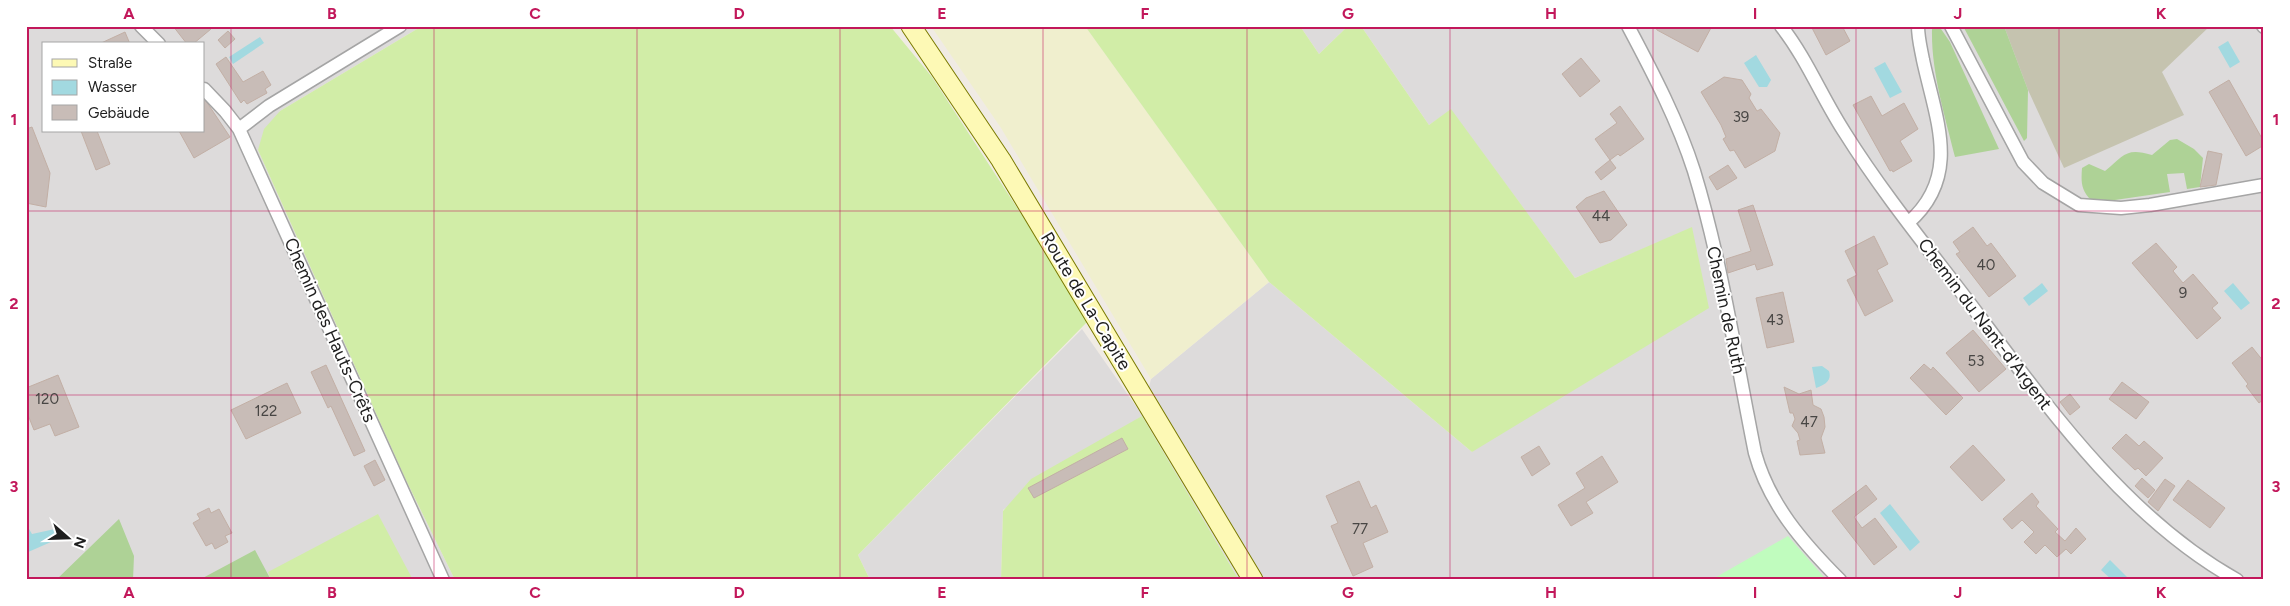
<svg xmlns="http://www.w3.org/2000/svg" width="2290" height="606" font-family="Figtree,sans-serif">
<rect width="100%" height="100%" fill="#f0ebe4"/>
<path fill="#dddbdb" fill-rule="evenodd" d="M26,26H422L280,111L258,150L405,478L455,580H26ZM44,44H204V131H44Z
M1300,26H1348L1319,54Z
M1361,26H2264V580H1239L1142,416L1003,510L1001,580H870L858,555L1082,329L1142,415L1151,379L1269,282L1472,452L1692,228L1575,278L1451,110L1429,125Z"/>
<path fill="#c5c3af" d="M2004,26H2210L2162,72L2184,115L2064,168L2028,90Z"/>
<path fill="#f0efce" d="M931,26H1085L1269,282L1151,379L1001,128Z"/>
<path fill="#d1eda7" d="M422,26H890L932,77L1025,220L1087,322L858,555L870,580H455L405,478L258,150L264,129L280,111Z
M1085,26H1300L1319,54L1348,26H1361L1429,125L1451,109L1575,278L1692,227L1709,308L1472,452L1269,282Z
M1142,416L1239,580H1001L1003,511L1031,479Z
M378,514L413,580H271L268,572Z"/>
<path fill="#aed296" d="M1939,26L1950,42L1999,149L1955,157C1945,116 1931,72 1932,29Z
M1963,26H2004L2028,90L2027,138L2024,141Z
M2177,139L2194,149L2203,158L2200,187L2187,189L2184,173L2167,174L2170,192L2115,200H2091C2081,190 2081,182 2082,168L2089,164L2105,171C2124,156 2125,147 2152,155L2170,140Z
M119,519L134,556L133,580H56Z
M255,550L271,580H199Z"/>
<path fill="#c0fcbe" d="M1788,536L1824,577L1822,580H1711Z"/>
<path fill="#a2d9e0" d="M260,37L264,43L233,64L229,57Z
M2228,41L2240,62L2230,68L2218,47Z
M1756,55L1771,80L1767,87H1759L1744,63Z
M1885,62L1902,92L1890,98L1874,68Z
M2042,283L2048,291L2029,306L2023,298Z
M2233,283L2250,303L2241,310L2224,291Z
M1822,366L1829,371C1832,381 1825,385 1816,388L1812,367Z
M1890,504L1920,542L1910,551L1880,513Z
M26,524L32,534L55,529L60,538L26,553Z
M2110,560L2130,580H2112L2101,570Z"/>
<path fill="#c8bcb7" stroke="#c2afa5" d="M173,26H208L211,29L193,44H187Z
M1655,26H1712L1698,52L1657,30Z
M1811,26H1842L1850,41L1826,55Z
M228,31L235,39L225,48L218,40Z
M125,32L130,44H99Z
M226,57L243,82L263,71L271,85L265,89L267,93L247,104L244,100L241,103L216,64Z
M1581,58L1600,81L1580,97L1562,74Z
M1724,77L1742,80L1751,94L1749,98L1757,111L1761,109L1780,133L1775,151L1745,168L1734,150L1730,151L1723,139L1726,137L1721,125L1701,92Z
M2229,80L2264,142V145L2246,156L2209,92Z
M1871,96L1882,116L1904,103L1918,129L1900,141L1912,161L1893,172L1892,170L1890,171L1853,105Z
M204,98L230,137L194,158L179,131H204Z
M1620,106L1644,139L1620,156L1618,154L1610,160L1595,139L1617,123L1610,114Z
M32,127L50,173L46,207L26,203V129Z
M81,131H97L110,164L96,170Z
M2208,151L2222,154L2216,185L2200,187Z
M1610,160L1616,168L1601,180L1595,172Z
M1728,165L1737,178L1717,190L1709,177Z
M1604,191L1627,225L1611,240L1600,243L1576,207L1586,198Z
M1753,205L1773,265L1757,270L1755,264L1728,273L1726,259L1751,251L1738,210Z
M1973,227L1987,246L1991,243L2016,276L1989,297L1956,254L1960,252L1953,242Z
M1874,236L1888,264L1877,270L1893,301L1865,316L1847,280L1857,275L1845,251Z
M2156,243L2177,267L2173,271L2183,283L2193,274L2218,303L2212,308L2221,318L2197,339L2132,263Z
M1783,292L1794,342L1767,348L1756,298Z
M1973,330L2006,369L1979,392L1946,353Z
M2252,347L2264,362V399L2259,403L2246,386L2248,384L2232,363Z
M1924,364L1931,370L1933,367L1963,398L1946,415L1910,378Z
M326,365L365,451L354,456L331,406L328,408L311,372Z
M58,375L79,427L55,436L50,424L34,430L26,410V388Z
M2122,382L2149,402L2136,419L2109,399Z
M287,383L301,413L246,439L231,410Z
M1784,387L1799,394L1811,390L1813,405L1821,409L1824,417L1825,427L1821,438L1825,453L1800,455L1797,441L1800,440L1798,433L1792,426L1795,419L1793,413H1790Z
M2070,394L2080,407L2070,415L2060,402Z
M2126,434L2139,446L2144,441L2163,458L2146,476L2138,468L2135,470L2112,448Z
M1122,438L1128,449L1034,498L1028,488Z
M1973,445L2005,480L1982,501L1950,467Z
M1539,446L1550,464L1532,476L1521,457Z
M1602,456L1618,482L1586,502L1593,513L1571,526L1558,505L1585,488L1576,473Z
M375,460L385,480L374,486L364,466Z
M2142,478L2155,490L2148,498L2135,486Z
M2165,479L2175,486L2158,511L2148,502Z
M2188,480L2225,508L2210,528L2173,500Z
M1359,481L1371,508L1376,505L1388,532L1363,543L1373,567L1353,576L1331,526L1338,523L1326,496Z
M1866,485L1877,499L1854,517L1862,528L1875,518L1897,547L1874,565L1832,511Z
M2032,493L2039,502L2036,506L2058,529L2055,532L2065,541L2076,528L2086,539L2071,554L2066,549L2057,557L2045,545L2036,554L2024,542L2034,532L2022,520L2012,529L2003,519Z
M209,508L211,513L219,509L232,533L225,536L228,542L215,549L212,543L206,546L193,523L200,519L197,514Z"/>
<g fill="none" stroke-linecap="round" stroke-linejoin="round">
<defs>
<path id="street" d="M141,26L159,44
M1628,26C1653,73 1678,121 1694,171C1722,263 1736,359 1755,453C1769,504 1803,543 1840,580
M1781,26C1807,59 1822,98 1845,133C1882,192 1926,246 1968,301C2044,402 2124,517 2237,580
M1951,26L2023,162L2043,183L2079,205L2121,208L2150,205L2264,185
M2263,26L2264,27
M204,89L225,111L239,129L443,580
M239,129L269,106L400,26
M1908,223C1962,176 1936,120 1923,60C1921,49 1918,38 1918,26"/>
<path id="secondary" d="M911,26L1001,160L1253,580"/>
</defs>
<use href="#street" stroke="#a5a5a5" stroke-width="15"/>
<use href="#secondary" stroke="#7b7b00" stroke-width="21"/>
<use href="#street" stroke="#fff" stroke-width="12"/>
<use href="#secondary" stroke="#fdf9b5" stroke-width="19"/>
</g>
<path fill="none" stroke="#c2185b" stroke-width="1" stroke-opacity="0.55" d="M231,26V580M434,26V580M637,26V580M840,26V580M1043,26V580M1247,26V580M1450,26V580M1653,26V580M1856,26V580M2059,26V580M26,211H2264M26,395H2264"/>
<g text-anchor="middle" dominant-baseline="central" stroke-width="4" stroke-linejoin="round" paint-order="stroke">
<g font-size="15" fill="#484644">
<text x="1741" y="117">39</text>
<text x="1601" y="216">44</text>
<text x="1986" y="265">40</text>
<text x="2183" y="293">9</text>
<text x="1775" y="320">43</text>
<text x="1976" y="361">53</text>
<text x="47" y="399">120</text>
<text x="266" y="411">122</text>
<text x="1809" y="422">47</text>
<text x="1360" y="529">77</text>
</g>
<g font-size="18" fill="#1e1e1e" stroke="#fff">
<text transform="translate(1086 301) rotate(59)">Route de La-Capite</text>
<text transform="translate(1726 310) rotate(78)">Chemin de Ruth</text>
<text transform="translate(1985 324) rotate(53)">Chemin du Nant-d'Argent</text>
<text transform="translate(330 330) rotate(66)">Chemin des Hauts-Crêts</text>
</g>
</g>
<rect width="2290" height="606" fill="none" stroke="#ffffff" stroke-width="55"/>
<rect x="42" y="42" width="162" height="90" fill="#ffffff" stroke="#a5a5a5"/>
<rect x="52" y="59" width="25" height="8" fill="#fdf9b5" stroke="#a5a5a5"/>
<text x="88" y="68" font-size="15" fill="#1e1e1e">Straße</text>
<rect x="52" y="80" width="25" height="15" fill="#a2d9e0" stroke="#a5a5a5"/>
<text x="88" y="92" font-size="15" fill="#1e1e1e">Wasser</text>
<rect x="52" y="105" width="25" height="15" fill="#c8bcb7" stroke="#a5a5a5"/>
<text x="88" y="118" font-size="15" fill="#1e1e1e">Gebäude</text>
<g transform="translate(68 538) rotate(110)" stroke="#ffffff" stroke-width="4" paint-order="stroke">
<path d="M0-4L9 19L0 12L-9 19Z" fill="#1e1e1e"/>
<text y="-8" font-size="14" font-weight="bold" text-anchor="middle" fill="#1e1e1e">N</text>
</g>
<rect x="28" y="28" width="2234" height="550" fill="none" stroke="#c2185b" stroke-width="2"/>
<g font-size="16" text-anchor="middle" font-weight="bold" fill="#c2185b">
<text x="129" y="19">A</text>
<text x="332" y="19">B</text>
<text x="535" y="19">C</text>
<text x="739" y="19">D</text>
<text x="942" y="19">E</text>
<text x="1145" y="19">F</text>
<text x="1348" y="19">G</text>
<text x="1551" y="19">H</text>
<text x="1755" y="19">I</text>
<text x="1958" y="19">J</text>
<text x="2161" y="19">K</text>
<text x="14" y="125">1</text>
<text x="2276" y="125">1</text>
<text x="14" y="309">2</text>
<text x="2276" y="309">2</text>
<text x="14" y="492">3</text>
<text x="2276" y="492">3</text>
<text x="129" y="598">A</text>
<text x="332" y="598">B</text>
<text x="535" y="598">C</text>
<text x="739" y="598">D</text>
<text x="942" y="598">E</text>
<text x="1145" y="598">F</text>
<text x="1348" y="598">G</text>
<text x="1551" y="598">H</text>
<text x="1755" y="598">I</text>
<text x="1958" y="598">J</text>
<text x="2161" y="598">K</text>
</g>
</svg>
